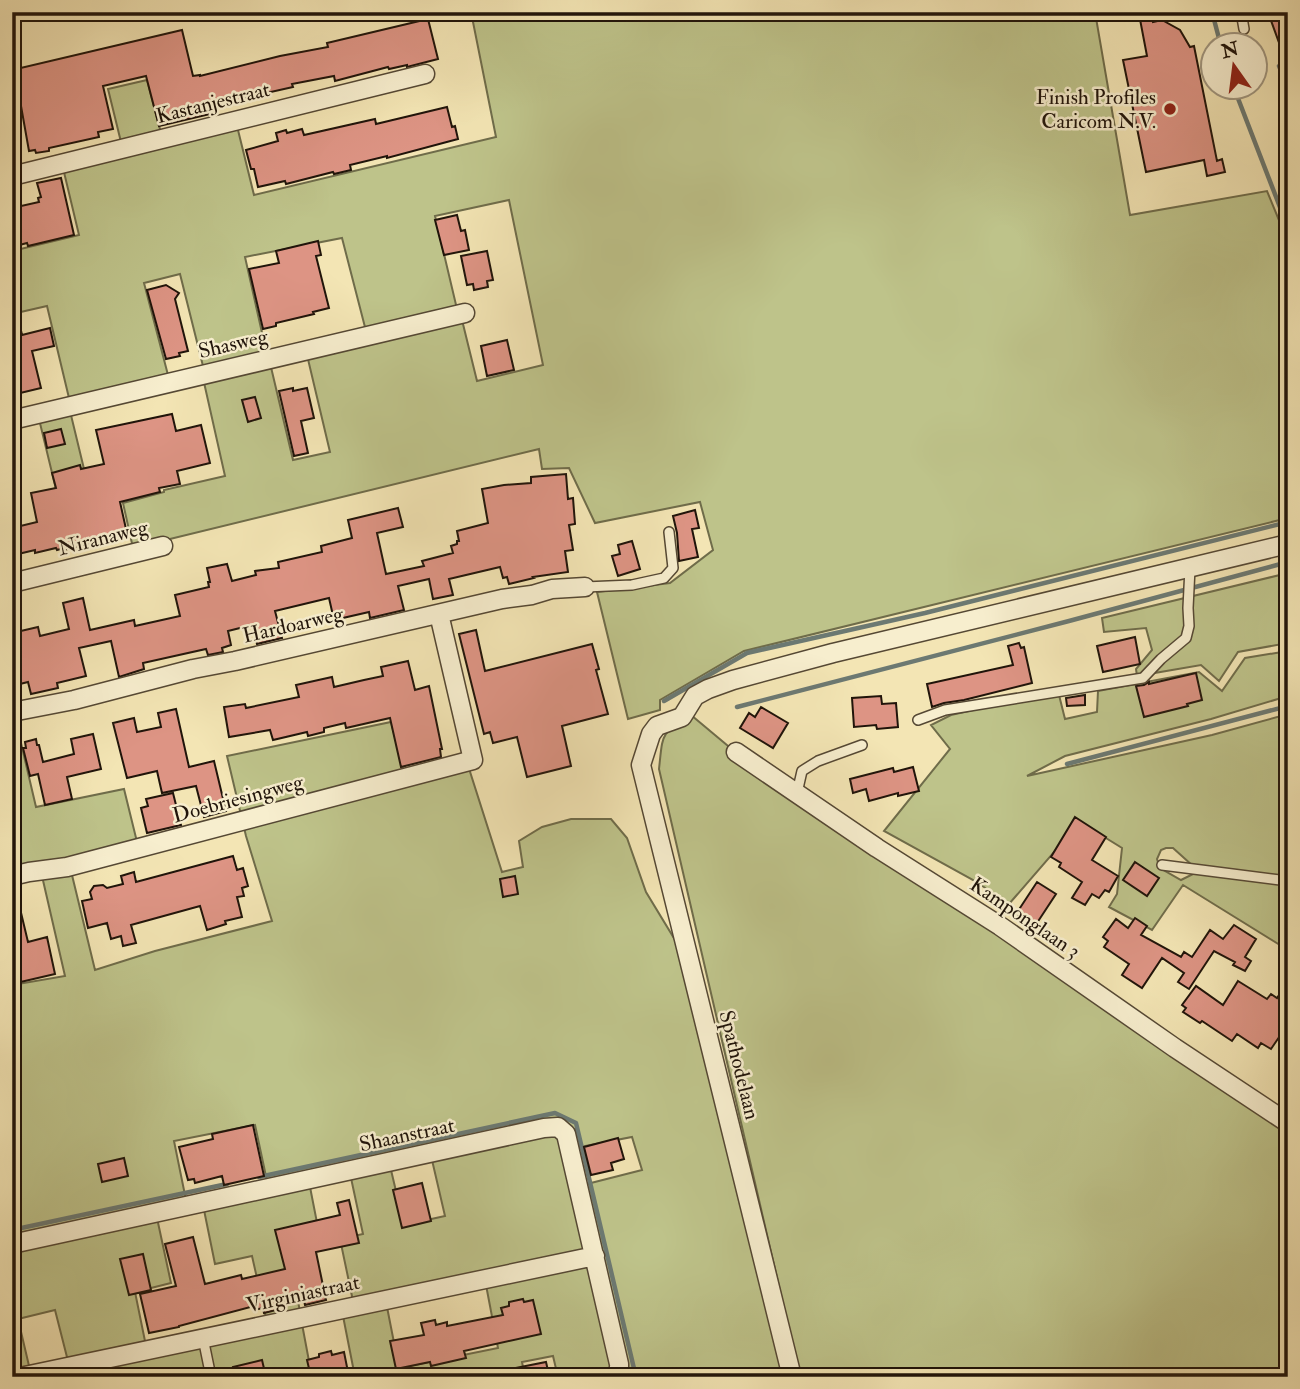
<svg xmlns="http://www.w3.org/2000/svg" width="1300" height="1389" font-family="'IM FELL Double Pica',serif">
<rect width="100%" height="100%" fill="#f3e5b4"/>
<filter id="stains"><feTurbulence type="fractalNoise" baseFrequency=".00286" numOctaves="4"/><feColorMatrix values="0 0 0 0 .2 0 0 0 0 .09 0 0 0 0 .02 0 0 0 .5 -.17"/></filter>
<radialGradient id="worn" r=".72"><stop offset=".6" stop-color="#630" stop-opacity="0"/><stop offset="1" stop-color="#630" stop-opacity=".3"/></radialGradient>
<path fill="#bec38a" stroke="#6f6c4a" stroke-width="2" d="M471,12H1095L1130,215L1267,191L1288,242V518L744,651L660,700V710L628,719L597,592L670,583L713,550L700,502L595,523L569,468L542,469L539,449L133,548L123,503L164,492V490L225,476L203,378L270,363L293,460L330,452L307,355L462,320L477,381L543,365L509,200L435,216L457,309L366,331L342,238L245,257L267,355L204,370L180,274L144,283L168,375L69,398L47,306L12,314V251L79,235L63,168L237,126L254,195L496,137Z
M147,80L161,133L121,142L108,89Z
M70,411L92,502L61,510L39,419Z
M1288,573V643L1238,652L1219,681L1201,665L1137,676L1136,669L1152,650L1146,628L1104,632L1102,618Z
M1288,651V696L1211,719L1065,756L1027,776L1212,735L1288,714V878L1193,866L1173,848H1166L1161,850L1157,859L1160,868L1181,880L1195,873L1288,885V950L1183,885L1152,930L1109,907L1117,894L1122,848L1080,822L1009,904L975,881L884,831L950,749L931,725L951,715L1058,691L1065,719L1097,712L1098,691L1199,672L1222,691L1245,658Z
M691,715L758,771L1288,1127V1377H800L659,769C663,733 660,734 691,715Z
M391,722L404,772L465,756L502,872L523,867L519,841L542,827L571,819H611L627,838L646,892L689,963L787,1377H627L583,1185L642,1170L632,1137L575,1148L567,1126L267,1181L255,1125L174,1141L186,1200L12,1237V985L65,976L42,876L71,871L95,970L155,951L272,921L246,836L227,756Z
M17,726L36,807L124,789L138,846L21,870L12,834V727Z
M548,1133L557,1136L563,1143L584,1248L577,1255L353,1301L340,1239L363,1234L351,1178L391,1170L404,1225L445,1216L432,1160Z
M310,1187L321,1243L287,1251L300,1311L266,1318L252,1256L215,1264L204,1210Z
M157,1218L171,1283L135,1292L146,1346L68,1361L55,1310L18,1319L30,1370L12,1374V1320L18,1318L12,1291V1250Z
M586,1266L591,1271L613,1372L611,1377H558L553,1356L522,1362L525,1377H401L398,1368L355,1377L343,1316L387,1307L399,1368L498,1348L486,1285Z
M302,1324L312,1377H50Z"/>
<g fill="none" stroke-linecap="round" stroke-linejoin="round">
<path stroke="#6c7972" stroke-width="4.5" d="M1212,12L1221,46
M1279,66L1288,88
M1234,88L1288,228
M664,701L747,653L925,613L1288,522
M737,707L1069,621L1288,562
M1067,764L1288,706
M259,1177L555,1113L576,1123L636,1377
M12,1230L227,1184"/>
</g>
<path fill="#dd9484" stroke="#20140a" stroke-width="2" d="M1151,12L1153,22L1162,20L1180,30L1190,47L1194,46L1217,161L1222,159L1225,172L1207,176L1204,160L1146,172L1123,60L1147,56L1139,14Z
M1275,12H1288V62H1286L1269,15Z
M428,19L438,59L407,67V65L389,69L388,67L335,81L334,76L292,84L293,87L244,98L245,100L209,109L210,114L159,126L146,76L103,86L113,129L98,132L99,137L49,148V151L36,153L35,150L29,151L21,106L12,108V70L182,30L193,76L200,75V76L280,56L328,47L327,43Z
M447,107L452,127L455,126L458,139L387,158V156L350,165L351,170L334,174L333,172L286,184L285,181L258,187L254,169H251L246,150L278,141L276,133L286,130L287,133L302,129L304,135L375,119L376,124Z
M61,178L74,235L28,246L27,243L12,247V208L39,202L38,198L41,197L37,183Z
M457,215L461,231L465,230L469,250L444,255L435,220Z
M318,241L321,255L316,256L329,308L313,312L314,314L276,323V326L263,329L249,269L279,263L276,251Z
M487,251L493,280L487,281L488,287L474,290L473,284L467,285L461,256Z
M166,285L179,293L175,299L188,351L179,353L180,356L166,359L147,290Z
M12,313H17L22,335L50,328L54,346L32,351L41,388L12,395Z
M507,340L514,370L487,376L481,346Z
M293,388V391L307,388L314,418L301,421L308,453L294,456L279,391Z
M255,397L261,418L248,422L242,400Z
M172,414L176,431L201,425L210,463L177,471L180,484L159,488L160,492L120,502L126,529L120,530L121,536L64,550V548L57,550L56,548L35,553V550L18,554L17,551L12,552V528L37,522L31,493L56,488L52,473L80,465L81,469L104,464L96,430Z
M61,429L65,444L47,448L44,433Z
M566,474L568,499L573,498L575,524L569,525L573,550L565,551L568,572L533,577L534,578L509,584L507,577L503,578L500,567L449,579L453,595L433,599L429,579L398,586L404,610L370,618L369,612L334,620L329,598L275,611L282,638L257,644L252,625L228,631L231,645L222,648L223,652L208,655L206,649L143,663L144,669L119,677L111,641L79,648L86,676L57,683L58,688L31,694L28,682L12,686V633L38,627L40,636L69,629L63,603L83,598L90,630L134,620L135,626L180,616L175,595L209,587L208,582H210L207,568L227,564L232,581L256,575L255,571L279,568L278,562L322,552L321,546L352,538L348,520L398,508L403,527L377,533L386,574L424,566L422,561L453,553L451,546L457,544V541H459L457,531L488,523L482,489L504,485L531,483V477Z
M695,510L699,528L692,529L698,557L679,561L677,533L673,516Z
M632,541L640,569L618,576L612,556L620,554L618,545Z
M476,630L485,671L592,644L599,669L596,670L608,714L562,726L571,766L527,777L517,737L493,743L490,732L484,734L459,634Z
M1135,637L1140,664L1103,672L1097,646Z
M1019,643L1021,648L1024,647L1032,683L964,700L944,703L932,707L927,684L1013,665L1008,646Z
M408,661L415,690L429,686L442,749H440L441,757L401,767L390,718L346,728L345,723L324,728V732L308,736L307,732L273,740L270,730L229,737L224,707L245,704L246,708L299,697L296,685L332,677L334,687L364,680L383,676L381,667Z
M1196,673L1202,700L1187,704L1188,706L1144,717L1136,686L1144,685L1149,682V684Z
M1085,695V705L1067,706L1066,698Z
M881,696L882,704L896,703L898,727L877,729L876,725L854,727L852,698Z
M761,707L788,723L773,748L740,728L749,713L755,717Z
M176,709L189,767L214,761L226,811L204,817L196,786L162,793L157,771L127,778L113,723L134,718L137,732L161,727L158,713Z
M93,734L101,769L67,777L72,799L45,805L38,774L30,776L23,748H26L25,742L36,739L37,745H39L43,762L74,754L71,739Z
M913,767L919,791L898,796V793L869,801L866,789L853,793L850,779L893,768L894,772Z
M173,793L181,825L147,833L141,808L148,806L146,799Z
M1075,817L1106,837L1092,860L1118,876L1109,892L1105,890L1099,898L1092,894L1085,905L1072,898L1082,882L1059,867L1061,863L1051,857Z
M233,856L237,870L243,868L248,886L242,888L244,896L237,897L242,917L225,921L226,924L207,930L200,906L131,925L136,943L123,946L121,936L111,939L107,923L88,928L82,901L92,899L90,892L94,886L103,885L107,888L123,884L121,876L134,872L136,882Z
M1135,862L1159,878L1147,896L1123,880Z
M515,876L518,894L503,897L500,879Z
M1037,882L1056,894L1035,926L1016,914Z
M17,896L28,942L47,937L55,974L12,984V897Z
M1135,918L1147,926L1141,935L1181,957L1184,952L1192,957L1210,930L1223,939L1234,925L1256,939L1245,957L1251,961L1245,971L1233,965L1235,962L1214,951L1189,989L1178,982L1184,973L1162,958L1142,988L1122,975L1129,964L1104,947L1108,941L1103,937L1116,919L1128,928Z
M1238,981L1267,999L1271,994L1277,998L1288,982V1024L1271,1049L1261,1043L1258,1048L1237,1034L1232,1041L1202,1021L1200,1023L1183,1012L1186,1008L1182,1005L1196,986L1223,1005Z
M253,1125L264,1176L224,1185L222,1176L195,1183L194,1179L188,1180L179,1147L213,1139L212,1134Z
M618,1138L624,1159L611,1163L613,1170L591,1175L584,1147Z
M124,1158L128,1176L102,1182L98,1164Z
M422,1183L431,1221L402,1228L393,1190Z
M349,1200L359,1243L316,1252L326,1300L305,1305L303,1296L278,1302L280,1309L264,1313L263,1308L254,1310V1306L179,1326V1327L149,1333L140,1294L176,1286L165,1244L193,1237L205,1284L241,1275L242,1279L285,1269L275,1230L340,1215L337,1203Z
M143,1254L151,1290L129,1295L120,1259Z
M523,1299L524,1302L533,1300L541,1334L464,1351L466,1358L431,1366L430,1362L396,1369L390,1341L424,1335L421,1323L435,1320L436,1325L447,1322V1326L503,1315L501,1308L509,1306V1302Z
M331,1351L332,1355L344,1352L349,1377H311L307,1360L319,1357V1354Z
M262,1360L266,1377H235L233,1367Z
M546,1362L549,1375L543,1377H502L501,1371Z"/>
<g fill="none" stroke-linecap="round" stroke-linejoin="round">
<defs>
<path id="lane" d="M1241,12L1244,29
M585,587L632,585L664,578L673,568L669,532
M918,720L945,710L1143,678L1161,659L1186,638L1189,626L1188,608L1190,568
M797,793L802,771L818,761L862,745
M1162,865L1288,881
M203,1338L211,1377"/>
<path id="street" d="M12,176L425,74
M12,420L465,313
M12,583L163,546
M12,712L74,700L193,669L235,661L502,599L532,595L552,589L585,587
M736,752L877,848L1000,926L1175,1048L1288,1123
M12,876L29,872L67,867L473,760L439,614
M12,1244L544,1128L558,1127L566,1134L619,1364V1377
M20,1377L595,1256
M792,1377L641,765L651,734L657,726L682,717L695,696L708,689L733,680L833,653L1288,544"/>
</defs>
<use href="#lane" stroke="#554834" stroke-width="12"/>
<use href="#street" stroke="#554834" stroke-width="21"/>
<use href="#lane" stroke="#f7eece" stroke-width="9"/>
<use href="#street" stroke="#f7eece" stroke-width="18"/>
</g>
<circle fill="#8f2418" stroke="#f7eece" stroke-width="2.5" cx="1170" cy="109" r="7"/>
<g text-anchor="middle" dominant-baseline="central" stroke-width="5" stroke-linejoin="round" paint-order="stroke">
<g font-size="21" fill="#20140a" stroke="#f7eece" text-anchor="end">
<text x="1156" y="97">Finish Profiles<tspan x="1156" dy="24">Caricom N.V.</tspan></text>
</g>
<g font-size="21" fill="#20140a" stroke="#f7eece">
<text transform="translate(213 103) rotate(-14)">Kastanjestraat</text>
<text transform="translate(233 344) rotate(-13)">Shasweg</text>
<text transform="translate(103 538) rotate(-14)">Niranaweg</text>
<text transform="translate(293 625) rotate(-13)">Hardoarweg</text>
<text transform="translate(238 799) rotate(-15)">Doebriesingweg</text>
<text transform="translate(1025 918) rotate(34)">Kamponglaan 3</text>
<text transform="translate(739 1065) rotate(76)">Spathodelaan</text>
<text transform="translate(407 1135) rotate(-12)">Shaanstraat</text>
<text transform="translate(303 1294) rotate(-12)">Virginiastraat</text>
</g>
</g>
<rect width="1300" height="1389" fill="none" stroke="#f3e5b4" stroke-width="42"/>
<rect x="14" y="14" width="1272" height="1361" fill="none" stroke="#20140a" stroke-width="3.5"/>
<rect x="21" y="21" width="1258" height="1347" fill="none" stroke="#20140a" stroke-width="2"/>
<g transform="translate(1234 66) rotate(346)"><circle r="33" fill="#f7eece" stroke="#a19780" stroke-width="2"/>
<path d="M0-5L12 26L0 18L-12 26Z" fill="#8f2418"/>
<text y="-10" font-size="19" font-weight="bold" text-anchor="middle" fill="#20140a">N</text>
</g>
<rect width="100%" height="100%" filter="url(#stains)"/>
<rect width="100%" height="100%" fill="url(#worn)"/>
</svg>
